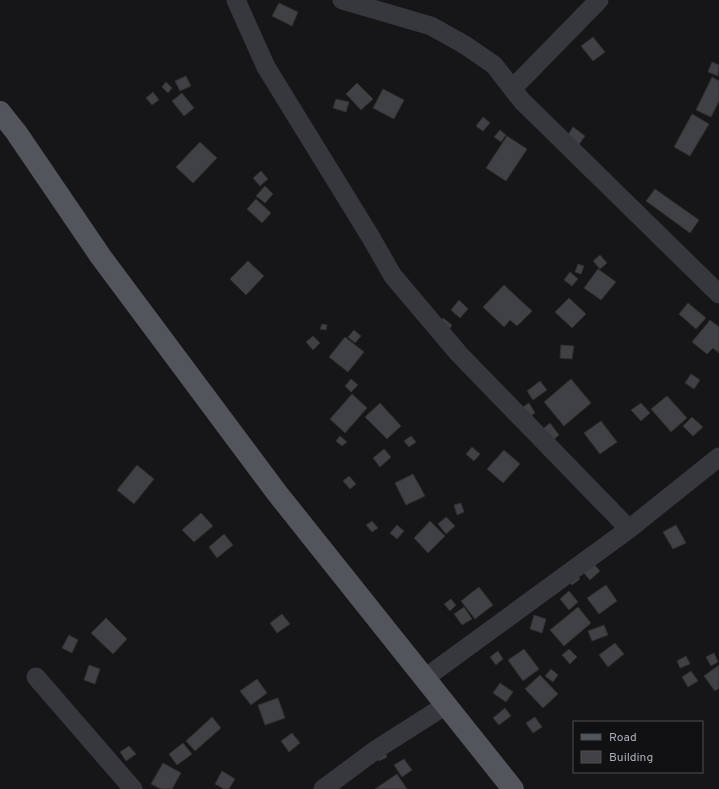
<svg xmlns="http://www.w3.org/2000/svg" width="719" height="789" font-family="Overpass,sans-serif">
<rect width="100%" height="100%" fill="#161618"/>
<path fill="#404145" stroke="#303034" d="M279,3L298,12L292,26L272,16Z
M593,37L605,52L593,61L581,46Z
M712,62L719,65L718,76L708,72Z
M186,76L191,86L180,91L175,81Z
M712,77L719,81V101L711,117L696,110Z
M166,82L172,88L168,93L162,87Z
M357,83L373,99L361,110L346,94Z
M383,89L404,100L394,119L373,108Z
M153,92L159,100L152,105L146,98Z
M182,93L194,108L184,116L172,101Z
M336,99L349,102L346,112L333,108Z
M692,114L709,124L690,156L674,147Z
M483,117L490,123L483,131L476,126Z
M573,127L585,136L575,150L563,142Z
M500,130L506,135L501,142L494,137Z
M507,136L527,149L506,181L486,168Z
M200,142L217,158L193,183L176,167Z
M261,171L268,179L260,186L253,178Z
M265,186L273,194L265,203L256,196Z
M655,189L699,220L690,233L646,201Z
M256,199L271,213L262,223L247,209Z
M600,255L607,263L600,269L593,261Z
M248,261L264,276L246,295L230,279Z
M578,264L584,266L581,274L575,272Z
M598,269L616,282L601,300L584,288Z
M570,272L578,279L572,286L564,280Z
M504,285L532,311L517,326L510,320L504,327L483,307Z
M569,298L586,314L572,328L555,312Z
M459,300L468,309L460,318L451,310Z
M688,303L706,318L696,329L679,314Z
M443,318L452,325L448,331L439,324Z
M710,320L719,327V353L713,348L707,354L692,342Z
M322,324L327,325L326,330L320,329Z
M354,330L361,336L355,343L348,337Z
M313,336L320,343L313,350L306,342Z
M345,337L364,352L348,372L329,357Z
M561,345L574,346L572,359L560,358Z
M691,374L700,380L694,389L685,383Z
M351,379L358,385L351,392L345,386Z
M571,379L591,403L564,426L544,402Z
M540,381L547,390L533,400L527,391Z
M352,394L367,408L345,433L330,419Z
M667,396L687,418L671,432L651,409Z
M380,403L401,426L387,439L365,417Z
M529,403L535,413L526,419L520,409Z
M641,403L650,413L641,421L631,410Z
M692,417L703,427L693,436L683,426Z
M601,421L617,442L600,454L584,433Z
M550,423L559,435L550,443L540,431Z
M340,436L347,442L342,446L336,441Z
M411,436L416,442L409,447L404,441Z
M472,447L480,454L474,461L466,454Z
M384,449L391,457L380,467L373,458Z
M504,450L520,464L503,483L487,469Z
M137,465L154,479L134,504L117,490Z
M413,474L425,496L406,505L395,483Z
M349,476L356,484L350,489L343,481Z
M461,503L464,512L457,515L454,505Z
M201,513L213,526L194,542L182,530Z
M446,517L455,526L446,534L438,524Z
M372,521L378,528L372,532L366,525Z
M430,521L445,536L428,553L414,538Z
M397,525L404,531L397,539L390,533Z
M676,525L686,543L673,549L663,532Z
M224,534L233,545L217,558L209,547Z
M592,562L600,571L590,580L582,571Z
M575,573L580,579L572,585L567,579Z
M606,585L617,601L599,614L587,598Z
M479,587L493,605L475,619L461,601Z
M569,591L578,602L569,610L560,599Z
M451,599L456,605L450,611L444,604Z
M464,607L472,619L462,625L454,614Z
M578,607L591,623L564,646L550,630Z
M282,614L290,624L277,633L270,623Z
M534,615L546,619L542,633L530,629Z
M106,618L127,639L113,654L91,633Z
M604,625L608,635L592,641L588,631Z
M69,635L78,640L72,653L62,648Z
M615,643L624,654L608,667L599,655Z
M524,649L539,669L523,681L508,660Z
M569,649L577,657L570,664L562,655Z
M498,651L503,659L496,665L490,657Z
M714,653L718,662L711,666L706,657Z
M686,656L690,664L680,668L677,661Z
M89,665L100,669L95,684L84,680Z
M719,665V688L715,691L704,676Z
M551,669L558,675L553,682L545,676Z
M691,671L698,681L688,687L682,677Z
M540,675L558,694L543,708L525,689Z
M257,679L267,693L251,705L240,691Z
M500,683L513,692L506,702L493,693Z
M278,698L285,718L265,725L258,705Z
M505,708L511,716L499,725L493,718Z
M212,717L221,728L195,751L186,741Z
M535,717L542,727L533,733L526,723Z
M292,733L300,743L289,752L281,741Z
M183,743L192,754L177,765L169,754Z
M129,746L136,754L126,761L120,752Z
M384,750L387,757L379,761L376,754Z
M404,759L412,770L402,777L394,765Z
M163,763L181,773L172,789H161L151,784Z
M222,771L235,779L229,789H224L215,784Z
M397,774L407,789H375Z"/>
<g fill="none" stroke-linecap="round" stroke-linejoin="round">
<path stroke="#37383d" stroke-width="19" d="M236,0L266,67L370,236L393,276L459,354L629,529
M342,0L431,26L465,45L494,65L522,101L719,294
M513,88L599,0
M36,677L133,789
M425,678L629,529L719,457
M323,789L377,749L446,705"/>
<path stroke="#53555c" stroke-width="22" d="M0,112L16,132L101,257L277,493L513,789"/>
</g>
<rect x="573" y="721" width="130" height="52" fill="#111113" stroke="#4d4f55"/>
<rect x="581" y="734" width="20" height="6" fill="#53555c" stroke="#4d4f55"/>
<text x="609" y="741" font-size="12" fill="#a8adb8">Road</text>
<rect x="581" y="751" width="20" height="12" fill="#404145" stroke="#4d4f55"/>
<text x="609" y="761" font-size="12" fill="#a8adb8">Building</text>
</svg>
